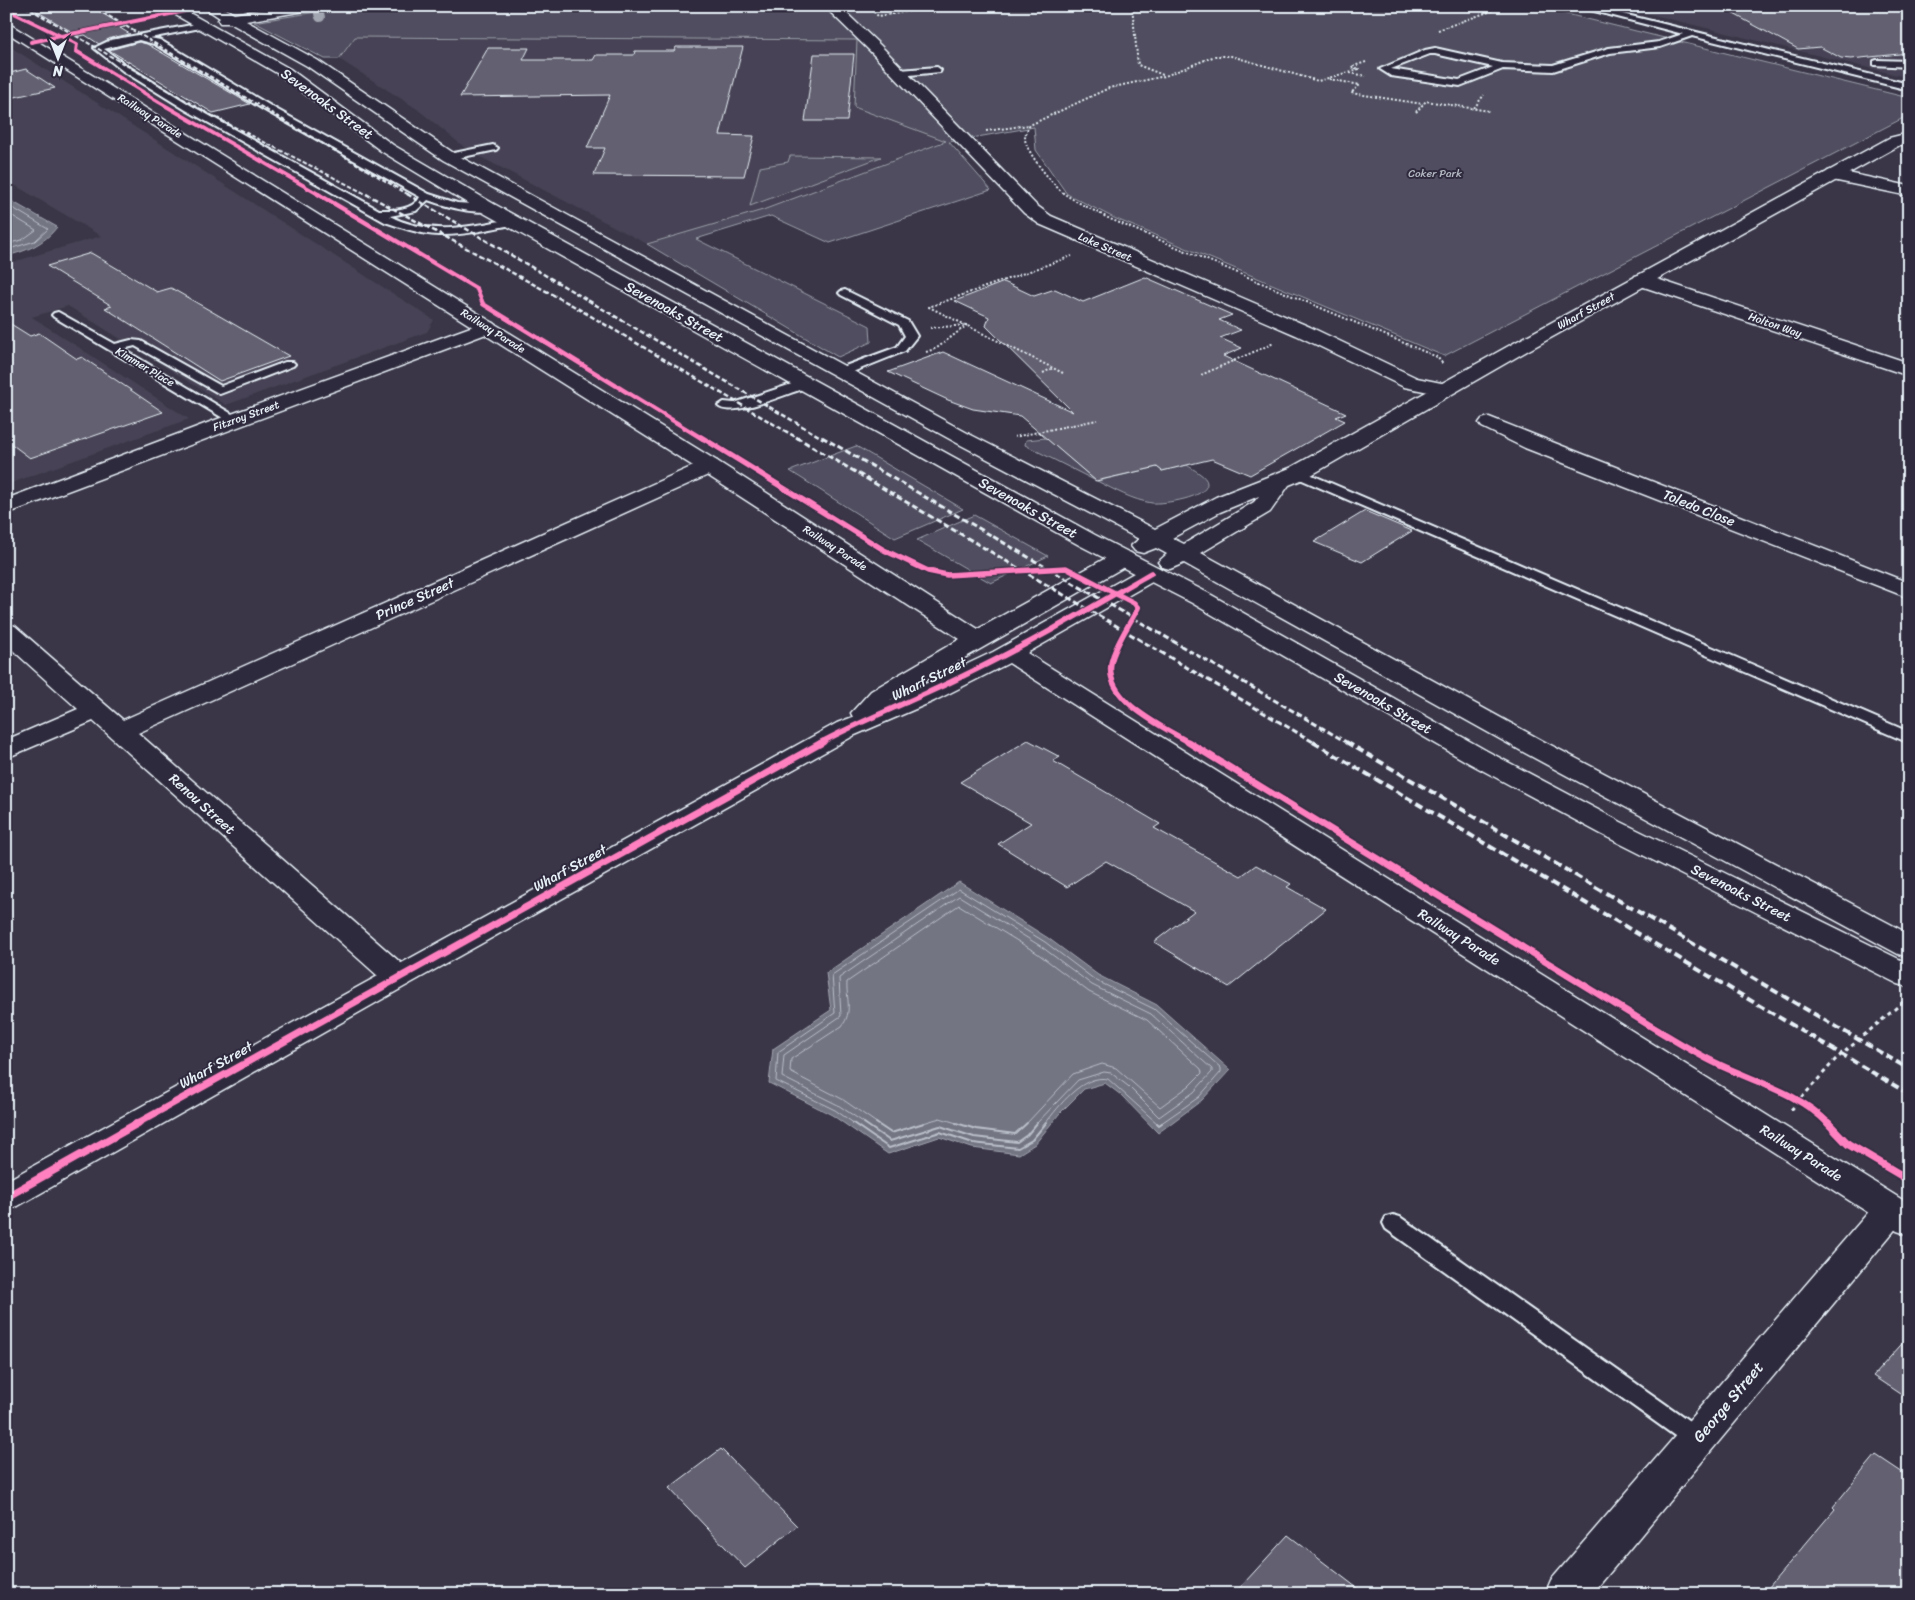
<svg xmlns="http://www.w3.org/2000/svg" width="1915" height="1600" font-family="Sriracha,sans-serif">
<rect width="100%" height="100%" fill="#3a3648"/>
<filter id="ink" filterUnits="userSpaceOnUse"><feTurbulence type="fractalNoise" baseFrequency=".02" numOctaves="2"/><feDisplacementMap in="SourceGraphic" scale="10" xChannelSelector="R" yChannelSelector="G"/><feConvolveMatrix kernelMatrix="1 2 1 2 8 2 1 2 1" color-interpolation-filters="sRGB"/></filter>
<g filter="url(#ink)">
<path fill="#464354" d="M1617,6H1909V78Z
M355,37L857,40L947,140L763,210L647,244L469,151L417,109L339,59Z
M6,44L434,320L427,332L226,405L68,306L32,317L189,419L6,485V264L101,236L6,180Z"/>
<path fill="#504e5f" stroke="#9ca0ac" d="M354,6H1534L1909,98V115L1444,356L1114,218L1067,194L1036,150L1034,127L949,142L991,190L830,243L771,216L696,239L870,326L871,342L838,357L647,244L763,210L946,141L854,107L857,40L355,37L339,59H325L254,22Z
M790,156L881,157L750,206L760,167L788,162Z
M1046,438L1096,481L1025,445L1026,440Z
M856,446L963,509L895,538L790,471Z
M1187,465C1192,469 1207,476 1207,483C1208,498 1163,504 1152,503C1132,500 1115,490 1097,481L1157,467L1162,471Z
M974,515L1048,556L991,583L917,540Z"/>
<path fill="#737482" stroke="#a2a6b1" d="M6,198L57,227C44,244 27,251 6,256Z
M959,882L1048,938L1098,975L1157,1005L1230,1070L1202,1100L1158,1133L1121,1095L1105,1083L1084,1089L1059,1114L1035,1144L1019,1154L972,1148L939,1137L888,1154L832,1115L769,1083L773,1049L831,1010L826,973Z"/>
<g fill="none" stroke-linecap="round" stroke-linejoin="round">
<path stroke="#b9bfc9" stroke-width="1" d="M6,204L48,229L35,241L6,250
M6,212L36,230L22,240L6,244
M855,1124L835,1110L776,1081L778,1052L835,1013L832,975L959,889L1045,942L1095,980L1154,1009L1221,1068V1072L1199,1097L1160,1124
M866,1124L838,1105L782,1077L784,1055L841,1016L839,978L959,896L1042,947L1092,985L1151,1014L1212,1069V1072L1194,1092L1159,1117L1128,1086L1111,1073L1104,1072L1078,1080L1036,1124
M878,1124L842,1099L790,1072L791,1059L842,1026C853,1012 846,998 847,982L959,905L1037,953L1089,992L1147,1020L1201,1069L1202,1073L1189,1086L1160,1107L1116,1068L1102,1064L1073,1074L1026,1124
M920,1124L940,1118L960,1124
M1045,1124C1059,1106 1082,1074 1108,1079L1158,1124"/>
<path stroke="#b9bfc9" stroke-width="2" d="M853,1123L889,1148L940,1132L973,1143L1018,1148L1032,1140L1046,1123
M864,1123L890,1141L940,1126L974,1137L1017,1142L1027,1135L1037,1123
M876,1123L891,1133L924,1123
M956,1123L976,1129L1015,1134L1027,1123
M1157,1123L1159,1125L1162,1123"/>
<path stroke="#a2a6b1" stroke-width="10" d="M319,14L320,17"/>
</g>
<path fill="#636171" stroke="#e8f1f8" d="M28,6H90L125,27L120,28L130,34L111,38L99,44L85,35L79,36Z
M1719,6H1909V53L1851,59L1841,58L1820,47L1798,49Z
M139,42L147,44L250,104L213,113L109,50Z
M676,47H743L720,135L754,136L744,176L594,175L605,148H587L610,95L460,97L488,48H529L523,60H593L596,55H634L635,51H674Z
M814,54H854L847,121H805Z
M26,69L55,88L6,99V74Z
M91,253L157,292L171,288L289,356L220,381L105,308L112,306L47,266Z
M1145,277L1232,315L1219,320L1241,330L1220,338L1242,348L1223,356L1346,413L1336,417L1345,421L1250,475L1212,459L1162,471L1157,467L1096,481L1020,416L973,409L948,400L888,372L943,352L1073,412L986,326L989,317L955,301L1004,282L1034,296L1055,289L1083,302Z
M6,321L30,336L39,333L77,359L82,357L163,412L30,458L6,440Z
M1365,511L1412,531L1362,562L1314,542Z
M1028,740L1060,757L1053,761L1160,824L1154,828L1241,876L1256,865L1291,884L1287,887L1326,909L1229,987L1154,942L1194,911L1106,861L1067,887L998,844L1031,823L960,782Z
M1909,1336V1400L1873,1376Z
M721,1449L797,1526L745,1568L669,1488Z
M1876,1455L1909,1477V1594H1763L1835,1509L1833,1507Z
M1288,1535L1365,1594H1234Z"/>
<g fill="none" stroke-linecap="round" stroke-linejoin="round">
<defs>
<path id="service" d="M1575,6H1590L1909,84V90L1692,36L1660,47L1610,53L1553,71L1503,69L1460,86L1391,76L1380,69L1425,50L1435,48L1502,63L1553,65L1609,48L1659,42L1683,34ZM1430,54H1435L1493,67L1459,80L1391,69Z
M202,23H205V27L150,38L160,40L274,108L429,194L457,203L488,205L493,208C482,218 442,205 428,200L416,211L390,216C429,237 471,226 512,219L517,222L512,225C488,229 463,236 438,235C420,234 403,228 385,222L186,110L123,71L94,48L111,40ZM139,40L154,44L268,112L420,197C412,211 393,210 379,210L192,106L129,67L104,49Z
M1877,60L1909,61V67L1874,65V61Z
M937,67L941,70L940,72L900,76L896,73L900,70Z
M493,145L498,148L496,150L449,160L444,157L449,154Z
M845,290L908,321L917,336L905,351L845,375H837L835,372L837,369L897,347L905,336L899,325L841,295L839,293L841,291Z
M58,312L115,344L131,340L141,341L221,386L285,362H293L295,364L293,366L220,394L135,346L123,349L237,417L239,420L237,423L233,424L54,317L52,315L54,313Z
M804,380L808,381L810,384L808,387C791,392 730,419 718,406L724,402L734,403Z
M1298,469L1909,732V743L1293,476L1292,473Z
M1393,1215L1400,1217L1705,1432L1708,1439L1705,1446L1697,1449L1689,1446L1386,1229L1383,1223L1386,1217Z"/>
<path id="minor" d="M824,6H839L880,45L1036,205L1051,216L1310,327L1417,378L1451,385L1454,389L1451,393L1444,395L1404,387L1296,335L1039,224L1024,213L870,51Z
M1834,170L1909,186V196L1828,179L1826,175L1828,171Z
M1642,274L1909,363V376L1635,284L1633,280L1635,276Z
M487,321L494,323L497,327L494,331L6,514V499L226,416Z
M1489,417L1909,583V598L1525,448L1482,427L1479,423L1482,419Z
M709,459L717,461L720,466L717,471L138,733L409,970L413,977L409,984L398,987L387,984L93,721L6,758V740L78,709L6,644V624L15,626L123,720Z
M1891,1197L1903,1200L1908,1210L1903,1220L1592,1594H1545L1551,1580L1879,1200Z"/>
<path id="tertiary" d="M6,22L717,461L978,629L1115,553L1123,551L1131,553L1135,558L1131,563L889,701L993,652L1143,568L1151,566L1159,568L1163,573L1159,578L1027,653L1909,1204V1235L1897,1231L1009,663L934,701L855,735L409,984L18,1206L6,1210V1181L837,723L853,717L851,713L871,691L960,639L701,471L6,32Z"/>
<path id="secondary" d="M160,6H177L290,69L393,145L494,204L1095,535L1208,593L1487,751L1621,822L1909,964V987L1898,984L1601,834L1469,763L1192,603L1079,545L482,212L381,151L280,75Z
M202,6H220L234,14L283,6H317L310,10L246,21L317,60L455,154L971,435L1155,529L1216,497L1290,468L1514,343L1889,138L1909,133V143L1900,145L1527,351L1306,478L1289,485L1270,512L1201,553L1543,741L1909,934V957L1898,954L1525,753L1184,563L1170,569L1162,567L1158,562L1167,554L1156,548L1143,553L1135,551L1131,546L1139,539L957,443L443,160L307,66L230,23H220L218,20L220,18ZM1259,496L1254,502L1184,544L1172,538L1220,512Z"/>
</defs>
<use href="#service" stroke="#e8f1f8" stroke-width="4"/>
<use href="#minor" stroke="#e8f1f8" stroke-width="3"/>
<use href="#tertiary" stroke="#e8f1f8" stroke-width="3"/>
<use href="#secondary" stroke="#e8f1f8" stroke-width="3"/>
<path stroke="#e8f1f8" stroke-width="2" stroke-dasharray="2 2" stroke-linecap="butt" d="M868,6L878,16L948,6
M1132,6L1138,65L1163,75
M333,11L377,6
M1438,30L1505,6
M1366,62L1351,67L1359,69L1318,81L1231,56H1215L1165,76L1109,88L1030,125C1027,130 1025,134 1025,139C1026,152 1055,188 1066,195C1080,204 1095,211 1110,219L1437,357L1443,364
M1350,73L1366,76
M1329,79L1360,85L1351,93L1423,104
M1474,108L1484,95
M1416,112L1426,101L1489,111
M986,131L1029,125
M930,328L967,325
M926,352L937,348L967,325
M1043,373L1053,368
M1063,373L929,307L1072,256
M1201,375L1274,343
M1014,437L1097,420"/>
<path stroke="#e8f1f8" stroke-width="3" stroke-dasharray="4 4" stroke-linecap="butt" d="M1791,1110L1835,1060L1903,1002"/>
<use href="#service" fill="#2f2a3d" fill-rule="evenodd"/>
<use href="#minor" fill="#2f2a3d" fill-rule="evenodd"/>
<use href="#tertiary" fill="#2f2a3d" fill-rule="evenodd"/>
<use href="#secondary" fill="#2f2a3d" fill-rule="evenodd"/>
<path stroke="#e8f1f8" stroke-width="2" stroke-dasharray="4.5 2" stroke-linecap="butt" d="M25,6L211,115L368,195
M92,6L409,195"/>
<path stroke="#e8f1f8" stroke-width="2.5" stroke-dasharray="5 2.5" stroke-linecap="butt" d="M366,194L572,305L799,439
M407,194L824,439"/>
<path stroke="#e8f1f8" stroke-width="3" stroke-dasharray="6 3" stroke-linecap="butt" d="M796,437L1315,743
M822,437L1348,743"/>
<path stroke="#e8f1f8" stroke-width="4" stroke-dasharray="8 4" stroke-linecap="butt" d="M1313,742L1909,1094
M1346,742L1909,1069"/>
<defs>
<path id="cycleway-far4" d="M6,9L77,44L76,51L159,102L320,195
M31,42L210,6"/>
<path id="cycleway-far3" d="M318,194L477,289L483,304L703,439"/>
<path id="cycleway-far2" d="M701,437L884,550L928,571L947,575L1066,568L1134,603L1138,608C1130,623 1119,639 1113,656C1097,698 1162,726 1190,743
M820,743C866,718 915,700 961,677C1026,646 1089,609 1151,573"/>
<path id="cycleway-far1" d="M1188,742L1649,1025C1673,1039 1697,1055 1722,1066C1759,1083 1800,1094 1829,1124
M136,1124L823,742"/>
<path id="cycleway" d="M1828,1123L1848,1144L1909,1180
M6,1197L138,1123"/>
</defs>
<use href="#cycleway-far4" stroke="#2f2a3d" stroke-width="5.5"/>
<use href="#cycleway-far3" stroke="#2f2a3d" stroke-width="6"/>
<use href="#cycleway-far2" stroke="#2f2a3d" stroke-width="8"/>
<use href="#cycleway-far1" stroke="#2f2a3d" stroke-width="10"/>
<use href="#cycleway" stroke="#2f2a3d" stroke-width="11"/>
<use href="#cycleway-far4" stroke="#ff80c0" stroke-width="4"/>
<use href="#cycleway-far3" stroke="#ff80c0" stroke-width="4.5"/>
<use href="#cycleway-far2" stroke="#ff80c0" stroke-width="5.5"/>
<use href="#cycleway-far1" stroke="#ff80c0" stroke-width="7"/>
<use href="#cycleway" stroke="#ff80c0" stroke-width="8"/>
</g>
</g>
<g text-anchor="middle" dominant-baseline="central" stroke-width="4" stroke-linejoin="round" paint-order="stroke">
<g font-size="11" fill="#e8f1f8" stroke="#2f2a3d">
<text transform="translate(150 116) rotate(32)">Railway Parade</text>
<text transform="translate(1105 247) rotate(23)">Lake Street</text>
<text transform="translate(1586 311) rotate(-29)">Wharf Street</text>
<text transform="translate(1775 325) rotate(19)">Holton Way</text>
<text transform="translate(493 331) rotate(32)">Railway Parade</text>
<text transform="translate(145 367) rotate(31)">Kimmer Place</text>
<text transform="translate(246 416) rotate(-20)">Fitzroy Street</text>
<text transform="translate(835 548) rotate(33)">Railway Parade</text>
</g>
<g font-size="11" fill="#b3b8c2" stroke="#2f2a3d">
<text x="1435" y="173">Coker Park</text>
</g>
<g font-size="14" fill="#e8f1f8" stroke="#2f2a3d">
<text transform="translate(327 104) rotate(36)">Sevenoaks Street</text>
<text transform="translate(674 312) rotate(29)">Sevenoaks Street</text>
<text transform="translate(1028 508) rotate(29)">Sevenoaks Street</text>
<text transform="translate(1699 508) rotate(22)">Toledo Close</text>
<text transform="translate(415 599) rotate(-24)">Prince Street</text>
<text transform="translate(929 679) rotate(-26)">Wharf Street</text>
<text transform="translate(1383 703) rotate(30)">Sevenoaks Street</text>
<text transform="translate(202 804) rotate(42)">Renou Street</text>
<text transform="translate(570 868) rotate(-29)">Wharf Street</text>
<text transform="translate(1741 893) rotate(27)">Sevenoaks Street</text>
<text transform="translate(1459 937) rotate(32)">Railway Parade</text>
<text transform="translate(216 1065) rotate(-29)">Wharf Street</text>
<text transform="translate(1801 1153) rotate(32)">Railway Parade</text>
</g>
<g font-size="16" fill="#e8f1f8" stroke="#2f2a3d">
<text transform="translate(1728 1402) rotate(-50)">George Street</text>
</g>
</g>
<rect width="1915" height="1600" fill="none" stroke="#2f2a3d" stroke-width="25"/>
<rect x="12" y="12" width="1890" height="1575" fill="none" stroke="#e8f1f8" stroke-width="2" filter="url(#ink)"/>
<g transform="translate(58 58) rotate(180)" stroke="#2f2a3d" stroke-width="4" paint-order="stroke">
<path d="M0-4L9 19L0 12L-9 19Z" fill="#e8f1f8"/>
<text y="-8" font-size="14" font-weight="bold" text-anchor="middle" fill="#e8f1f8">N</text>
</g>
</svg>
